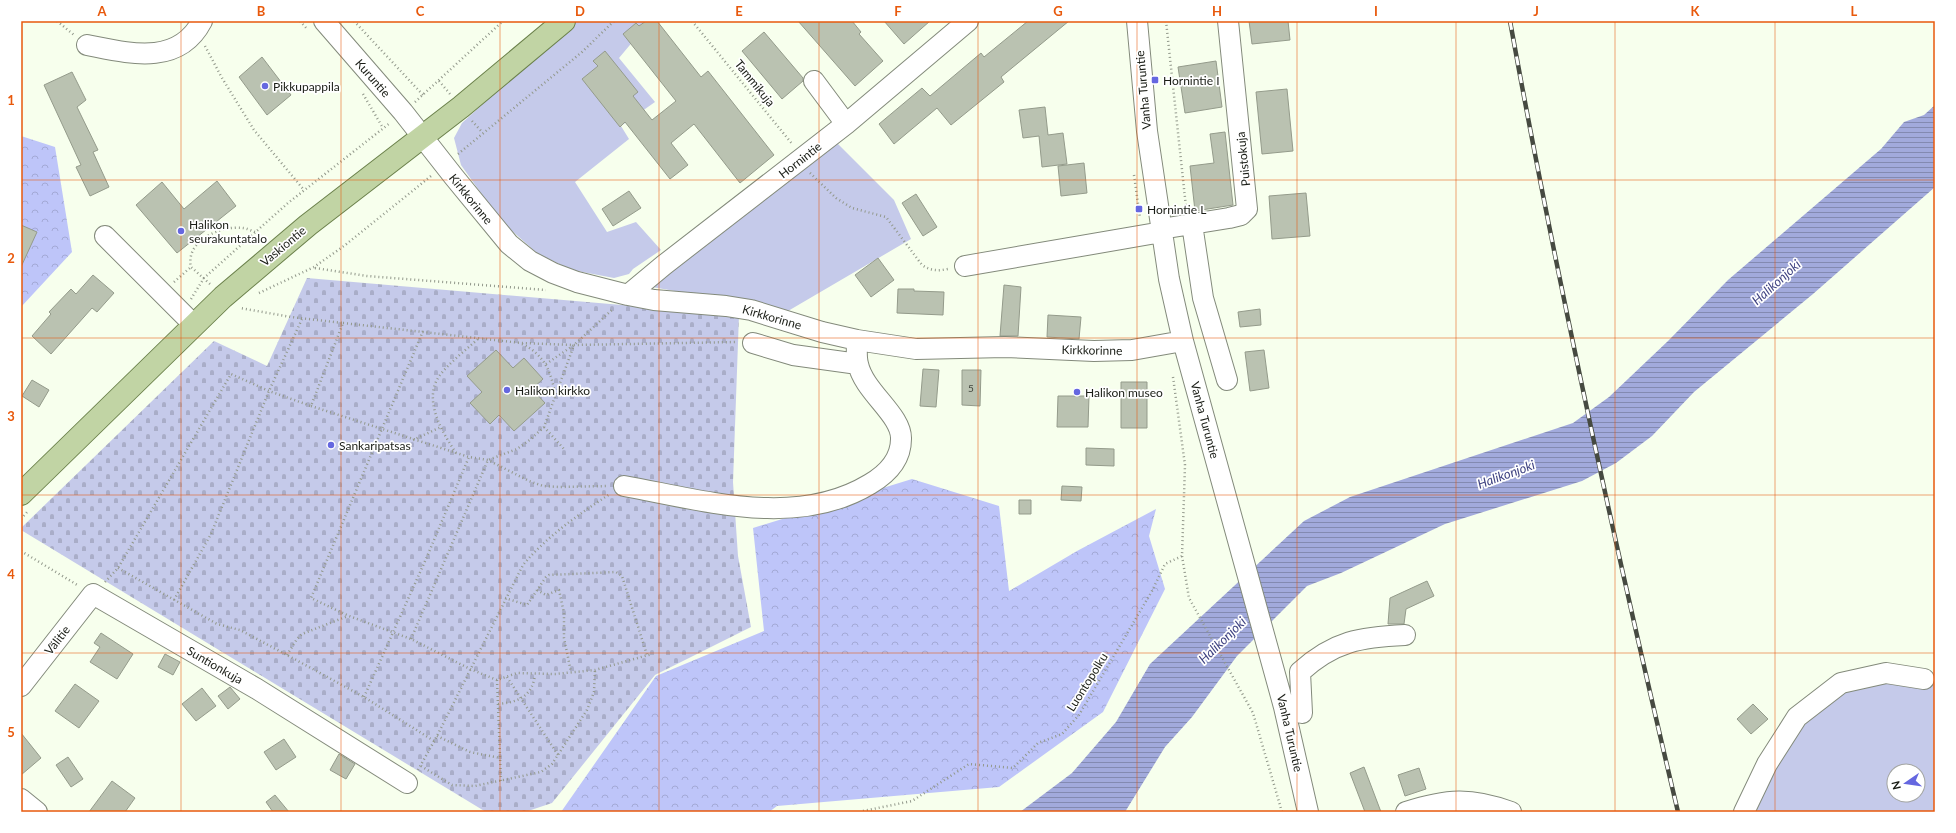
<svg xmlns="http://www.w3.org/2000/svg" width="1956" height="833" font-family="Lato,sans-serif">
<defs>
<pattern id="forest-crowns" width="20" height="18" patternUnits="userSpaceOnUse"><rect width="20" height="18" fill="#bec5f9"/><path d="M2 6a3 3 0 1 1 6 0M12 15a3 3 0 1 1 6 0" fill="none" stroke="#a3a9d5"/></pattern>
<pattern id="cemetery-stones" width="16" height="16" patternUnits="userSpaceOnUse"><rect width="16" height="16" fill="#c5caea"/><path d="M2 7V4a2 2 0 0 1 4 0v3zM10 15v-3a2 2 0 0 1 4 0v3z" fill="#a9adc8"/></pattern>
<pattern id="water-rules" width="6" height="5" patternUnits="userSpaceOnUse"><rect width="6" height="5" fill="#a2aadc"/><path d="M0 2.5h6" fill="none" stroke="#838ab1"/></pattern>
</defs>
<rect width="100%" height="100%" fill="#f7ffed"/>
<path fill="url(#forest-crowns)" d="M21,136L55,147L72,252L21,307Z
M912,479L999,506L1009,591L1077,551L1156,509L1149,536L1165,589L1103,712L999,787L777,806L769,812H561L656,676L764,631L753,528Z"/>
<path fill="url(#cemetery-stones)" d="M307,278L739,315L733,482L738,556L751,627L655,675L552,803L525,812H486L21,530V528L214,341L267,366Z"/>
<path fill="#c5caea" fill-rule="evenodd" d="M574,21H650L619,58L655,102L621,126L629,139L575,182L607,232L636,222L661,250L633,269L629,274L614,278L572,270L538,254L500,220L461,165L454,138L462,123Z
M837,143L894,200L911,239L788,311L652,287Z
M1919,672L1935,680V812H1749L1761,785L1835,678ZM1894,771H1918V795H1894Z"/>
<path fill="url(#water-rules)" d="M1935,105V187L1813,294L1694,392L1652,436L1616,463L1582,481L1445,524L1341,573L1307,586L1237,656L1192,717L1165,747L1125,812H1020L1072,773L1116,722L1150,664L1304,521L1350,497L1573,423L1609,397L1668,341L1728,280L1881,149L1904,122L1924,115Z"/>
<path fill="#bac2b1" stroke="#949b8b" d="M646,21H657L701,77L708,71L774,155L740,183L694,124L671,143L688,165L670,179L625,122L620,127L582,79L598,66L593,61L605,51L638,92L633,96L652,120L676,101L623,34L636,23L639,26Z
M798,21H852L861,32L859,34L883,61L855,86Z
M884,21H930L904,44Z
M1028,21H1069L1001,77L1004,82L951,125L937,108L894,144L879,124L922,88L930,96L981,53L984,57Z
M1249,21H1288L1290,40L1252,44Z
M764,32L803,78V81L782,99L742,51Z
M262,57L291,95L267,115L239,77Z
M1216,61L1222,107L1185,113L1178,67Z
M72,72L86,100L77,107L98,150L93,152L109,187L90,196L76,167L81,165L44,85Z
M1287,89L1293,151L1262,154L1256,92Z
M1045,107L1048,135L1063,133L1067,164L1042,167L1039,136L1023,138L1019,110Z
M1225,132L1233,205L1195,211L1190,166L1214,163L1210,134Z
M1084,163L1087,193L1061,196L1058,166Z
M217,181L236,206L177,253L136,205L162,182L184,209Z
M629,191L641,208L613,226L602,209Z
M1306,193L1310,236L1272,239L1269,196Z
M916,194L937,227L923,236L902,203Z
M21,225L37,232L21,267Z
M878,258L894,280L871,297L855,275Z
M93,275L114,293L97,312L92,308L51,354L32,336L51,314L49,312L71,289L76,294Z
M1004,285L1021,287L1018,336H1000Z
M898,289H914V291L944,292L943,315L897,313Z
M1260,309L1261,325L1240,327L1238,312Z
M1048,315L1081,317L1079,339L1047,337Z
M496,350L513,368L524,358L543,379L532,389L545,403L514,431L499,415L490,424L470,403L482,392L467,376Z
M1264,350L1269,388L1250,391L1245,352Z
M923,369L939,370L936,407L920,406Z
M962,370H981L980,406L962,405Z
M32,380L49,390L39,407L22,396Z
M1121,382H1147V428H1121Z
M1058,396H1089L1088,427H1057Z
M1086,448L1114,449V466L1086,465Z
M1062,486L1082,487L1081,501L1061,500Z
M1019,500H1031V514H1019Z
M1427,581L1434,596L1406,609L1404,624H1388L1390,598Z
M101,633L133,654L117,679L90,662L100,647L94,643Z
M165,654L180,662L173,675L158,667Z
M75,684L99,701L79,728L55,711Z
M230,687L240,699L228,709L218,696Z
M202,688L216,706L196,721L182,704Z
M1753,704L1768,719L1751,734L1737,719Z
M21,733L41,758L21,775Z
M284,739L296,757L276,770L264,752Z
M339,754L355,764L346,779L330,770Z
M68,757L83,779L71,787L56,765Z
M1364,767L1381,812H1365L1350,773Z
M1419,768L1426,789L1405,796L1398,775Z
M112,781L135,798L125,812H89Z
M275,795L289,812H273L266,802Z"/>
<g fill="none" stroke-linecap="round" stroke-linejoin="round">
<defs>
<path id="minor" d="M324,21L403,112L454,177L509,244L530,261L553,273L577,282L628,295L654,300L726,306L751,310L822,332L857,340L916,349L1005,347L1094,351L1132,350L1183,341
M1137,21L1147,131L1169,279L1183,341L1284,707L1308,812
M87,45C128,53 178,67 202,21
M814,81L846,124
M1192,224L1203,298L1227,380
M1161,229L1229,218L1241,215L1247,209L1228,21
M105,236L194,325
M965,266L1162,232
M628,295L664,265L846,124L968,21
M753,343L793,355L858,364
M624,486C703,500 796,529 870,484C887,474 901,460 901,439C902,415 864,392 858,364C856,357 857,348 857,340
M21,686L93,594L257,689L407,783
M1302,713L1300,672C1334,641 1361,637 1405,635
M21,799L37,812
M1406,812C1447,799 1470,797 1511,812
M1744,812L1767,764L1797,717L1841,683L1886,673L1924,679"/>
<path id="major" d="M21,494L223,297L308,225L461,107L564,21"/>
</defs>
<use href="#minor" stroke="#838a7b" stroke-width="22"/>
<use href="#major" stroke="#6b814b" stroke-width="24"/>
<path stroke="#92988b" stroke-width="2.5" stroke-dasharray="1 3" stroke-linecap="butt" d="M57,21L74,35
M300,21L308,30
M354,21L423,95
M692,21L793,145
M1166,21L1186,207
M205,46L222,78L254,130L304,190
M439,81L450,94
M363,94L383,128
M415,102L503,21
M472,121L482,132
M458,154L582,52L614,21
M810,173L836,198L852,208L886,217L922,265C931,271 938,271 948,269
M1134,175L1140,218
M315,268L367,276L546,290
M174,282L191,267
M210,284L191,267C185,240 222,225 243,228C247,228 251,231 255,232
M259,293L314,267L344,246L431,176
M191,299L204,278L288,203L390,123
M343,323L521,343L574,345L737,342
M423,331L311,598L349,616L411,639L470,669L497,680L517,673L555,674L595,670L652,654
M522,344C544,354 552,373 555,395
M546,364L574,345L613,309
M1173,377L1185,465L1182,556L1189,598L1253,713L1282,812
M311,406L469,457L488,460L529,481L543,486L559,487L608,486
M544,427L564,449
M413,440L441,427
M456,453C442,432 422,399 440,375C451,361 466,350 479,338
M21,519L28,511
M21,551L79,586
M118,568L217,624L240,630L287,655L364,697L434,741
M105,582L118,568L231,374L269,391L311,406L343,323L291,317L240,308
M537,590L546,595L559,590L564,613V638L571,672
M505,598L527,605L546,577L549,575L616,572L622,576L647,655
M174,600L211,534L269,391L302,319
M411,639L488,460L517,449L531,439L544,427L574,345
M287,655L297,639L302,634L348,616
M507,677L558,755
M497,680L501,781
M364,697L426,559L469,457
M498,704C518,702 532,697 535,675
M437,736L470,752L500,758
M421,766L452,785L475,786L541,772L552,764L587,710L594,692L595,670
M418,770L437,736L523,565C546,537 579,514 610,494
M863,811L912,801L969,764L1013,768L1038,743L1062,734L1079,715L1152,591L1165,564L1182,556"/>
<use href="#minor" stroke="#fff" stroke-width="20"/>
<use href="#major" stroke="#c1d4a4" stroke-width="22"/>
<defs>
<path id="rail" d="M1510,21C1558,286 1616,550 1678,812"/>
</defs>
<use href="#rail" stroke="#464a41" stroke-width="4.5"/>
<use href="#rail" stroke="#fff" stroke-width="3" stroke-dasharray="9" stroke-linecap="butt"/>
</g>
<path fill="none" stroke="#e8590c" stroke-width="1" stroke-opacity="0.55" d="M181,21V812M341,21V812M500,21V812M659,21V812M819,21V812M978,21V812M1137,21V812M1297,21V812M1456,21V812M1615,21V812M1775,21V812M21,180H1935M21,338H1935M21,495H1935M21,653H1935"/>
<g fill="#6567e0" stroke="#fff" stroke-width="1.5">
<rect x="1151" y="76" width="8" height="8" rx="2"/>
<circle cx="265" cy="86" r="4"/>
<rect x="1135" y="205" width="8" height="8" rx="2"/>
<circle cx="181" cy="231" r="4"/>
<circle cx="507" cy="390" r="4"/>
<circle cx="1077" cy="392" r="4"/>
<circle cx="331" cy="445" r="4"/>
</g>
<g text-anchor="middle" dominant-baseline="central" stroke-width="3.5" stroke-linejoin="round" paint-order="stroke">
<g font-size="10" fill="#42463d">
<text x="971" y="388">5</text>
</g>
<g font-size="12" fill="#1a1d16" stroke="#fff">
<text transform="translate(373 78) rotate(49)">Kuruntie</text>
<text transform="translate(755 83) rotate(51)">Tammikuja</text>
<text transform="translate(1143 90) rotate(-95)">Vanha Turuntie</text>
<text transform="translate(1243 159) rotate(-96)">Puistokuja</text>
<text transform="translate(800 160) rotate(-38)">Hornintie</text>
<text transform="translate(471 199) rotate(51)">Kirkkorinne</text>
<text transform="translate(283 246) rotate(-40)">Vaskiontie</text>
<text transform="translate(772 317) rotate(16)">Kirkkorinne</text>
<text transform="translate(1092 350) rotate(1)">Kirkkorinne</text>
<text transform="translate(1205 420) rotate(75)">Vanha Turuntie</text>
<text transform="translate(57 640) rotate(-52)">Välitie</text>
<text transform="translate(215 665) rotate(30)">Suntionkuja</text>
<text transform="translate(1087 682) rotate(-58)">Luontopolku</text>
<text transform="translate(1290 733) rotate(77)">Vanha Turuntie</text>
</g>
<g font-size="12" fill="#1a1d16" stroke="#fff" text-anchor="start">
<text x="1163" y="80">Hornintie I</text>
<text x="273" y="86">Pikkupappila</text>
<text x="1147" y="209">Hornintie L</text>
<text x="189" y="224">Halikon<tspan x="189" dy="14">seurakuntatalo</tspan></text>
<text x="515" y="390">Halikon kirkko</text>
<text x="1085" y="392">Halikon museo</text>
<text x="339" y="445">Sankaripatsas</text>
</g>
<g font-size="13" font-style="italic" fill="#3f4382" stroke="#fff">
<text transform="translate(1776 282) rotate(-42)">Halikonjoki</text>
<text transform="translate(1506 474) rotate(-20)">Halikonjoki</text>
<text transform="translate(1222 640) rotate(-44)">Halikonjoki</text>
</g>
</g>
<rect width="1956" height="833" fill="none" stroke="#ffffff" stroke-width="44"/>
<g transform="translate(1906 783) rotate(257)"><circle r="19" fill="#ffffff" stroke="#a3a5a2"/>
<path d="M0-3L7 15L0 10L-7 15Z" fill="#6567e0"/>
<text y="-6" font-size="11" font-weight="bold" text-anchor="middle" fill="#1a1d16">N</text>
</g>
<rect x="22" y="22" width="1912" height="789" fill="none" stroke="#e8590c" stroke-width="1.5"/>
<g font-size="13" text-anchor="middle" font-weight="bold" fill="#e8590c">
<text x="102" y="16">A</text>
<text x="261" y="16">B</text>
<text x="420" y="16">C</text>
<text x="580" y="16">D</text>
<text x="739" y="16">E</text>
<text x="898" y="16">F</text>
<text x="1058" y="16">G</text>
<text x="1217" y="16">H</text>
<text x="1376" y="16">I</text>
<text x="1536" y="16">J</text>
<text x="1695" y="16">K</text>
<text x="1854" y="16">L</text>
<text x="11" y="105">1</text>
<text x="11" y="263">2</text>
<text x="11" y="421">3</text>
<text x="11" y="579">4</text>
<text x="11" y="737">5</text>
</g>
</svg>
